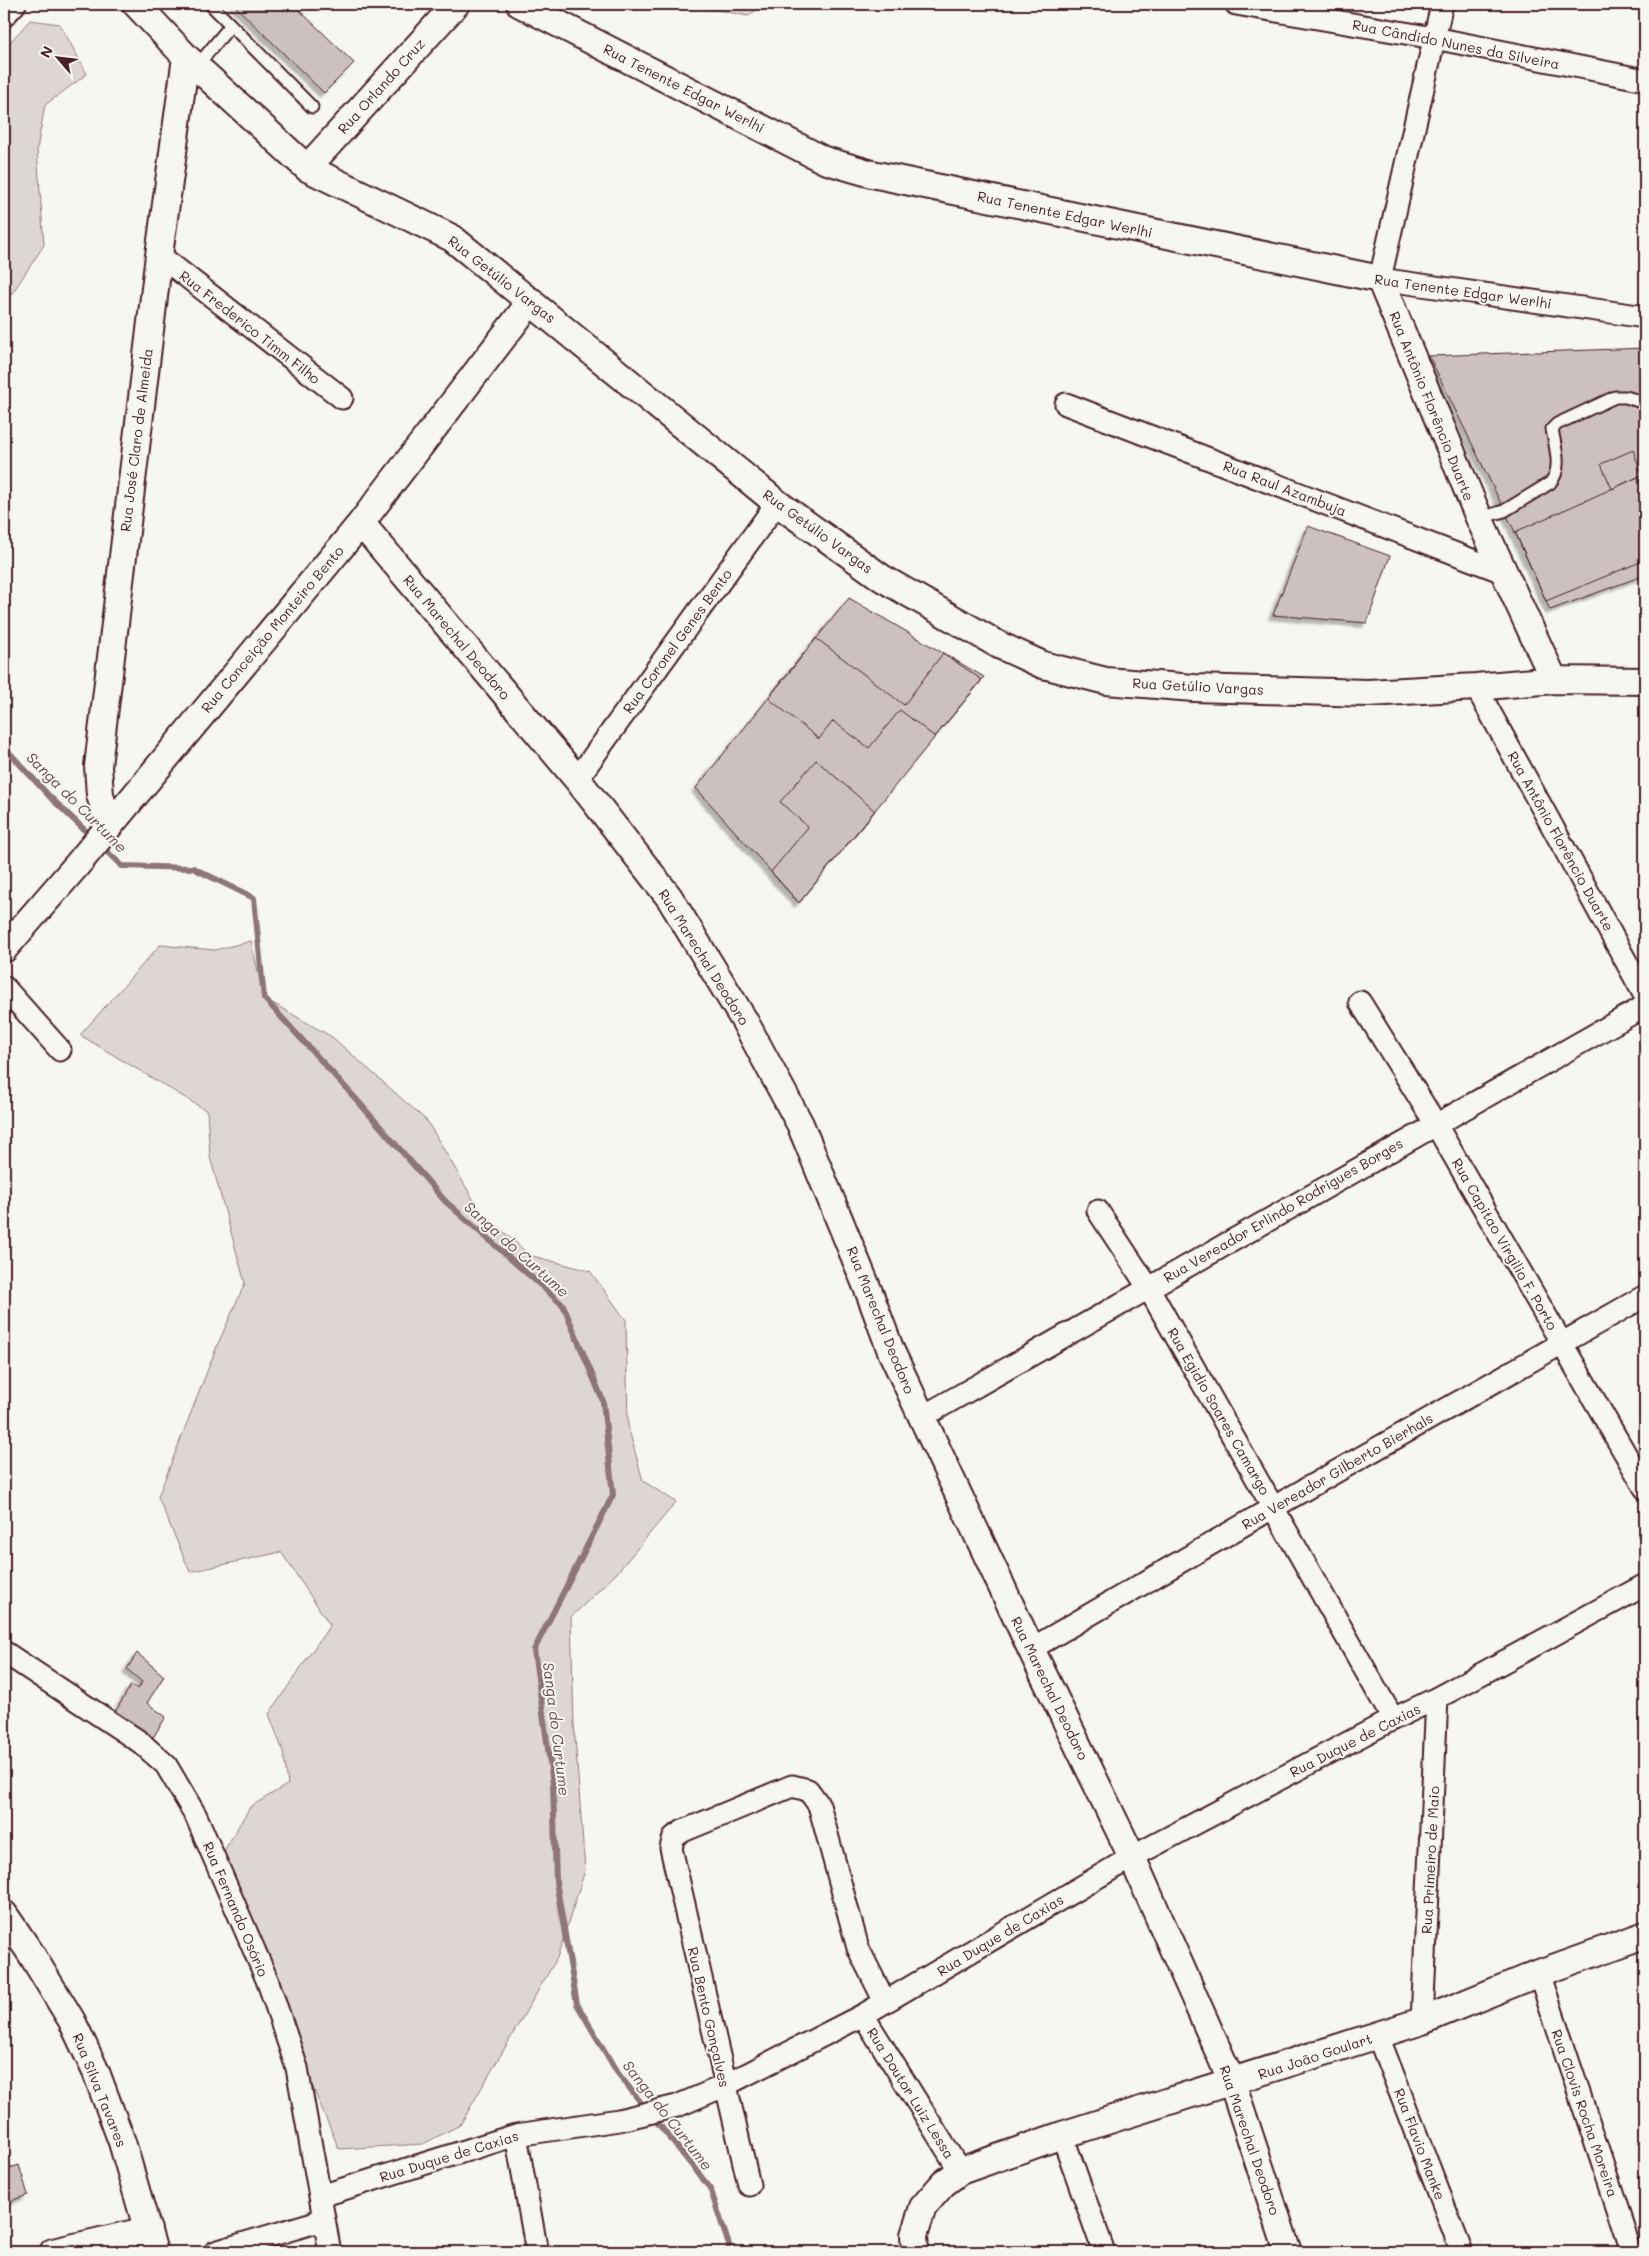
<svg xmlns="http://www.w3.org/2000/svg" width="1649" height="2256" font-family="Mali,sans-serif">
<defs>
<filter id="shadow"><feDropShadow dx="-4.5" dy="4.5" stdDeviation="1" flood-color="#0004"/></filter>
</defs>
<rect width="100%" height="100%" fill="#f6f6f2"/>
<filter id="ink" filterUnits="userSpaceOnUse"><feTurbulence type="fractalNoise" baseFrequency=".02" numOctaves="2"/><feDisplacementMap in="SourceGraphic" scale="10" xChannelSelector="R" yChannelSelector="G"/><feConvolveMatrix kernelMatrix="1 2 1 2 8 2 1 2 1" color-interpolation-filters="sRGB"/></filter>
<g filter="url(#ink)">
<path fill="#ddd6d5" stroke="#947a80" d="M687,4H765L748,16Z
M30,20L60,24L87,74L45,105L37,149L44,245L11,295L4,294V49Z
M251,941L264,998L332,1037L427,1121L479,1209L529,1255L590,1271L626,1320L628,1426L643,1481L676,1502L616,1574L571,1617L574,1724L585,1870L557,1958L460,2125L423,2144L339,2149L308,2076L221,1856L250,1807L288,1784L283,1751L269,1714L330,1625L281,1552L190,1572L158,1497L217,1346L245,1283L210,1157L207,1111L80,1035L160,945L215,950Z"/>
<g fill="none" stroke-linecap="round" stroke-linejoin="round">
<path stroke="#8e747a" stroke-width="6" d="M4,747L51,798L93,838
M100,845L122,866L193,868L254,898L264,998L356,1099L445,1201L563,1305L603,1401L613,1495L534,1650L553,1784L556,1882L577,2004L617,2072L646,2109
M653,2117L710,2188L729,2245L728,2252"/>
</g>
<path fill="#ccc1c0" stroke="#4a1f2b" filter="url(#shadow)" d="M233,4H293L354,63L324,93Z
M1645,348V575L1550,610L1515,532L1429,356Z
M1633,450L1642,475L1612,489L1601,464Z
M1645,474V560L1546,601L1515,532Z
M1308,526L1390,556L1367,623L1273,615Z
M849,598L984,677L799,903L696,788Z
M816,638L904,705L943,653L982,680L935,737L900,710L869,748L833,721L819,739L768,698Z
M816,760L875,811L799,903L771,872L808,827L780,802Z
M137,1653L164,1676L147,1703L166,1717L152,1739L114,1714L131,1685L138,1689L142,1682L127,1669Z
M19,2165L28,2195L4,2203V2170Z"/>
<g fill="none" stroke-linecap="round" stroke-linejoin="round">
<defs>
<path id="service" d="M210,4L312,107
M197,66L231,25
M1479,518L1504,511L1550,483C1563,469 1555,447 1552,429L1557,424L1615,397H1626L1645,403"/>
<path id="minor" d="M1236,4L1434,38L1645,80
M1442,4L1380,279L1645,317
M4,16L15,4
M159,255L342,398
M1066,404L1503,572
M1476,687L1645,996
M577,779L777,503
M4,987L60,1050
M1360,1002L1435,1123L1645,1488
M1098,1211L1148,1287L1393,1719
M922,1417L1645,1006
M1031,1649L1274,1507L1645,1296
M4,1652L140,1742L166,1765L196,1816L268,1982L297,2068L330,2252
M1539,1973L1632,2252
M863,2015L960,2171
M1422,2021L1437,1698
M1378,2036L1462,2252
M516,2135L537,2252
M1062,2135L1104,2252
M749,2185L671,1848L674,1837L683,1831L792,1786L808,1790L819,1805L858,1948L885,2002
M321,2196L516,2135L619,2120L677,2106L724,2086L863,2015L1132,1857L1393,1719L1437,1698L1645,1585
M215,2252L323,2220"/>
<path id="tertiary" d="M136,4L186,57L307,168L452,238L777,503L882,578L999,645L1043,665L1106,681L1194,688L1368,693L1476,687L1554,680L1645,681
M520,4L824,160L872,174L1380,279L1479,518L1554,680
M307,168L456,4
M361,523L577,779L669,897L744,1020L800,1124L869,1292L891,1351L1031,1649L1132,1857L1232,2082L1288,2252
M109,824L100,795L98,766L159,255L186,57
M4,949L77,865L361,523L531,301
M4,1914L30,1952L72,2021L96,2072L122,2142L154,2252
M53,2252L148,2230
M915,2252L914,2235L923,2207L943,2184L960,2171L1062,2135L1422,2021L1539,1973L1645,1935"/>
</defs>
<use href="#service" stroke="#4a1f2b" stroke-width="15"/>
<use href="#minor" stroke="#4a1f2b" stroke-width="25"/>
<use href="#tertiary" stroke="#4a1f2b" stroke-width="30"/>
<use href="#service" stroke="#f6f6f2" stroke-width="11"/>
<use href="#minor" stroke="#f6f6f2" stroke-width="21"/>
<use href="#tertiary" stroke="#f6f6f2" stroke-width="26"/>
</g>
</g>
<g text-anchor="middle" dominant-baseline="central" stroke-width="4" stroke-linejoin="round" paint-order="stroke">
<g font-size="14" fill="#4a1f2b" stroke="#f6f6f2">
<text transform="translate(1456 44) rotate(11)">Rua Cândido Nunes da Silveira</text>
<text transform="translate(381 86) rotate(-48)">Rua Orlando Cruz</text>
<text transform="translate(684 88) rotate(27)">Rua Tenente Edgar Werlhi</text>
<text transform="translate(1065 214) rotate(12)">Rua Tenente Edgar Werlhi</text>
<text transform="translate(502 279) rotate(38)">Rua Getúlio Vargas</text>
<text transform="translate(1463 291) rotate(8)">Rua Tenente Edgar Werlhi</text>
<text transform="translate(250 327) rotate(38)">Rua Frederico Timm Filho</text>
<text transform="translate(1432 406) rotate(68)">Rua Antônio Florêncio Duarte</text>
<text transform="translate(136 440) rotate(-83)">Rua José Claro de Almeida</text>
<text transform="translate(1285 488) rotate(21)">Rua Raul Azambuja</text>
<text transform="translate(818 531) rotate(36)">Rua Getúlio Vargas</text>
<text transform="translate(272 629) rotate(-50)">Rua Conceição Monteiro Bento</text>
<text transform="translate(457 637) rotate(50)">Rua Marechal Deodoro</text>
<text transform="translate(677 641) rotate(-54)">Rua Coronel Genes Bento</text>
<text transform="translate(1198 686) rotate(3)">Rua Getúlio Vargas</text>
<text transform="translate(1561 841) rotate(61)">Rua Antônio Florêncio Duarte</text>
<text transform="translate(704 957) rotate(58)">Rua Marechal Deodoro</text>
<text transform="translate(1283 1210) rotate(-30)">Rua Vereador Erlindo Rodrigues Borges</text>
<text transform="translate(1505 1244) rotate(60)">Rua Capitao Virgilio F. Porto</text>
<text transform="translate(881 1320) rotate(68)">Rua Marechal Deodoro</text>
<text transform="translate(1219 1411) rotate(60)">Rua Egidio Soares Camargo</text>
<text transform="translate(1337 1471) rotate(-30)">Rua Vereador Gilberto Bierhals</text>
<text transform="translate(1050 1688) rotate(64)">Rua Marechal Deodoro</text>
<text transform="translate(1355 1740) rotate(-27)">Rua Duque de Caxias</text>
<text transform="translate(1430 1860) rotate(-87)">Rua Primeiro de Maio</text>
<text transform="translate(236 1909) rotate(67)">Rua Fernando Osório</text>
<text transform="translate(1000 1935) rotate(-31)">Rua Duque de Caxias</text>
<text transform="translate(709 2017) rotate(77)">Rua Bento Gonçalves</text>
<text transform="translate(1315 2056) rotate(-18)">Rua João Goulart</text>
<text transform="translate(100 2090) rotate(68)">Rua Silva Tavares</text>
<text transform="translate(911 2093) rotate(58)">Rua Doutor Luiz Lessa</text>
<text transform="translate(1585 2113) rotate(71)">Rua Clovis Rocha Moreira</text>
<text transform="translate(1250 2140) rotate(71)">Rua Marechal Deodoro</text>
<text transform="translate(1420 2144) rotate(69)">Rua Flavio Manke</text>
<text transform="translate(449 2156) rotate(-17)">Rua Duque de Caxias</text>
</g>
<g font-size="15" font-style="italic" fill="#6c4a52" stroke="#f6f6f2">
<text transform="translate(77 802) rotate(45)">Sanga do Curtume</text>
<text transform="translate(517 1249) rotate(42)">Sanga do Curtume</text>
<text transform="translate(557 1729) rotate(83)">Sanga do Curtume</text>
<text transform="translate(668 2115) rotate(52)">Sanga do Curtume</text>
</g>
</g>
<rect width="1649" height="2256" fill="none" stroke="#f6f6f2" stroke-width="20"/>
<rect x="10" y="10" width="1629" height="2236" fill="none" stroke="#4a1f2b" stroke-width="2" filter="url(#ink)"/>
<g transform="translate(58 58) rotate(298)" stroke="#f6f6f2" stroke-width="4" paint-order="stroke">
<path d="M0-4L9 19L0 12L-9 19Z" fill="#4a1f2b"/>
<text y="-8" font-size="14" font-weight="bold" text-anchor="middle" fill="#4a1f2b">N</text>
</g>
</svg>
